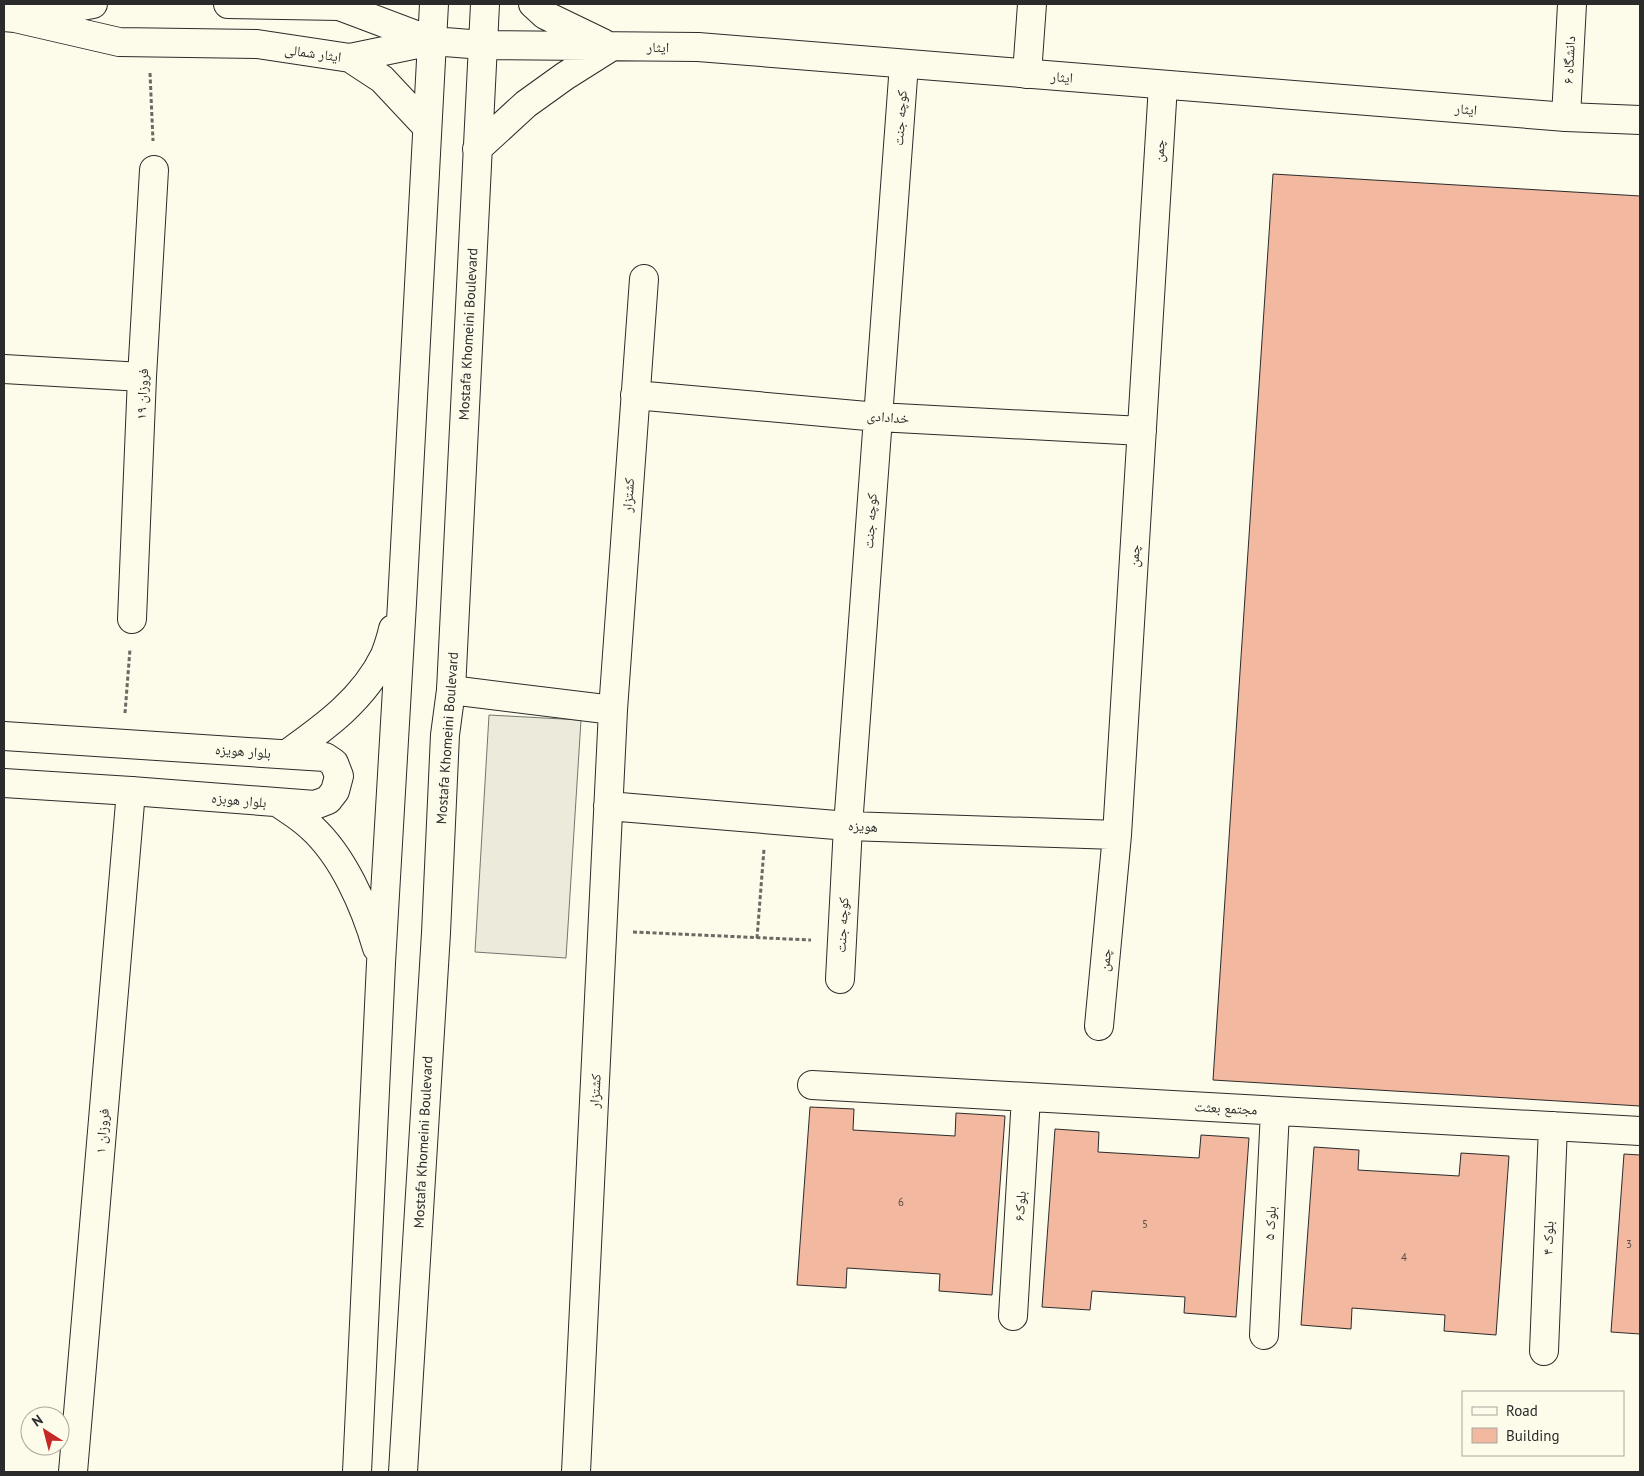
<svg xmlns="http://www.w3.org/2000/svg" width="1644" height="1476" font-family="'PT Sans','Noto Naskh Arabic',sans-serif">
<rect width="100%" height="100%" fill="#fdfbea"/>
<path fill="#eceadb" stroke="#74746e" d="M489,715L581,720L566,958L475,952Z"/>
<path fill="#f2b8a0" stroke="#2b2b2b" d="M1273,174L1640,196V1106L1213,1080Z
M810,1107L854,1109L853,1130L955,1136L956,1113L1005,1116L992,1295L939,1291L940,1274L847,1268L846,1288L797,1285Z
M1055,1129L1099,1132L1098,1152L1199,1158L1201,1135L1249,1138L1236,1317L1184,1313L1185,1297L1092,1291L1090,1310L1042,1307Z
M1314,1147L1359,1150L1358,1170L1459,1176L1461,1153L1509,1156L1496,1335L1444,1331L1445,1315L1352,1308L1351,1329L1301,1325Z
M1624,1154L1640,1155V1334L1611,1332Z"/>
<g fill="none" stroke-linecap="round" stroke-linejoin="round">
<defs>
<path id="street" d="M1027,74L1032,4
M1566,117L1572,4
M4,369L142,377
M635,395L878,417L1142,431
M132,619L142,377L154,170
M451,690L613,710
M608,806L848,826L1117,835
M840,979L848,826L904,64
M1099,1026L1117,835L1163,85
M812,1085L1640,1131
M1013,1316L1026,1097
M1264,1335L1275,1111
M1544,1351L1553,1126
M73,1472L131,791
M576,1472L613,710L644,279"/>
<path id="secondary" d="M228,4L339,6L432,41L483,45L698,47L1566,117L1640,120
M533,4L545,15L603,43
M26,16L93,4
M4,17L15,18L119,42L257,44L350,58L432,41
M350,58L382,79L427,127
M477,149L526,104L565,76L611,47
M4,736L325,757L334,763L339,776L335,791L328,800L315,805L131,791L4,783
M287,754C325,727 364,699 385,655C388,647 391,638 393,629
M280,804C290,811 302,818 311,827C343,856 365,906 377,948
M357,1472L381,963L402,603L434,4
M403,1472L436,933L445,735L451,690L485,4"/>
</defs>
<use href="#street" stroke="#2b2b2b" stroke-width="30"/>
<use href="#secondary" stroke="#2b2b2b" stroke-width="30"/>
<path stroke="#6a6964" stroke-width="3" stroke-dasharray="4 2.5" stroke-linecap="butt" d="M150,73L153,141
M125,713L130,649
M633,932L811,940
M757,938L764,849"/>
<use href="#street" stroke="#fdfbea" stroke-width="28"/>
<use href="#secondary" stroke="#fdfbea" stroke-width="28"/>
</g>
<g text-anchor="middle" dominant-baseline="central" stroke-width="4" stroke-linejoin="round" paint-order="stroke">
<g font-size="11" fill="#5d4e48">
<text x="901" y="1202">6</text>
<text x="1145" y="1224">5</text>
<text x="1629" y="1244">3</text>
<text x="1404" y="1257">4</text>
</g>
<g font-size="14" fill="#2b2b2b" stroke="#fdfbea">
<text transform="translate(658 47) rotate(1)">ایثار</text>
<text transform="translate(313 53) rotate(8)">ایثار شمالی</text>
<text transform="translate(1569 60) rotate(-87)">دانشگاه ۶</text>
<text transform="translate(1062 77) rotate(4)">ایثار</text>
<text transform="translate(1466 109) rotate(5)">ایثار</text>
<text transform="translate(900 118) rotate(-86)">کوچه جنت</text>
<text transform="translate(1159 151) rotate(-87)">چمن</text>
<text transform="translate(468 334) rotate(-87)">Mostafa Khomeini Boulevard</text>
<text transform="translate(142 394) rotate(-87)">فروزان ۱۹</text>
<text transform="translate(888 417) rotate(4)">خدادادی</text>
<text transform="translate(628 495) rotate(-86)">کشتزار</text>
<text transform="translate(870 521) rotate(-86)">کوچه جنت</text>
<text transform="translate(1134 556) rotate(-87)">چمن</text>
<text transform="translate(447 738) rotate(-86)">Mostafa Khomeini Boulevard</text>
<text transform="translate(243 751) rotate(4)">بلوار هویزه</text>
<text transform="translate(239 800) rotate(5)">بلوار هوبزه</text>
<text transform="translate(863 826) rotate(3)">هویزه</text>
<text transform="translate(842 925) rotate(-87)">کوچه جنت</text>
<text transform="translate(1105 960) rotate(-84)">چمن</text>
<text transform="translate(595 1091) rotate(-87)">کشتزار</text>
<text transform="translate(1226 1108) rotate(3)">مجتمع بعثت</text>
<text transform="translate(102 1131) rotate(-85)">فروزان ۱</text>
<text transform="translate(423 1142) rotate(-87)">Mostafa Khomeini Boulevard</text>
<text transform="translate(1020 1206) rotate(-86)">بلوک۶</text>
<text transform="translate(1270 1223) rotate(-87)">بلوک ۵</text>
<text transform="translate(1548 1238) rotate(-88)">بلوک ۴</text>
</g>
</g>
<rect width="1644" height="1476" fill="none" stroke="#2b2b2b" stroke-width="10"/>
<rect x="1462" y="1391" width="162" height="65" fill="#fdfbea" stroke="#a9a89e"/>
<rect x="1472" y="1407" width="25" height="8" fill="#fdfbea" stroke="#a9a89e"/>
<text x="1506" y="1416" font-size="15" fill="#2b2b2b">Road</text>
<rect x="1472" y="1428" width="25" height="15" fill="#f2b8a0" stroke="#a9a89e"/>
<text x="1506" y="1441" font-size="15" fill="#2b2b2b">Building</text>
<g transform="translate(45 1431) rotate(324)"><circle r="24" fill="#fdfbea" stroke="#a9a89e"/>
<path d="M0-4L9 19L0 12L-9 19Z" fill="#c62828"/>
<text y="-8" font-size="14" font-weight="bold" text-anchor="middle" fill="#2b2b2b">N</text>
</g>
</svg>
